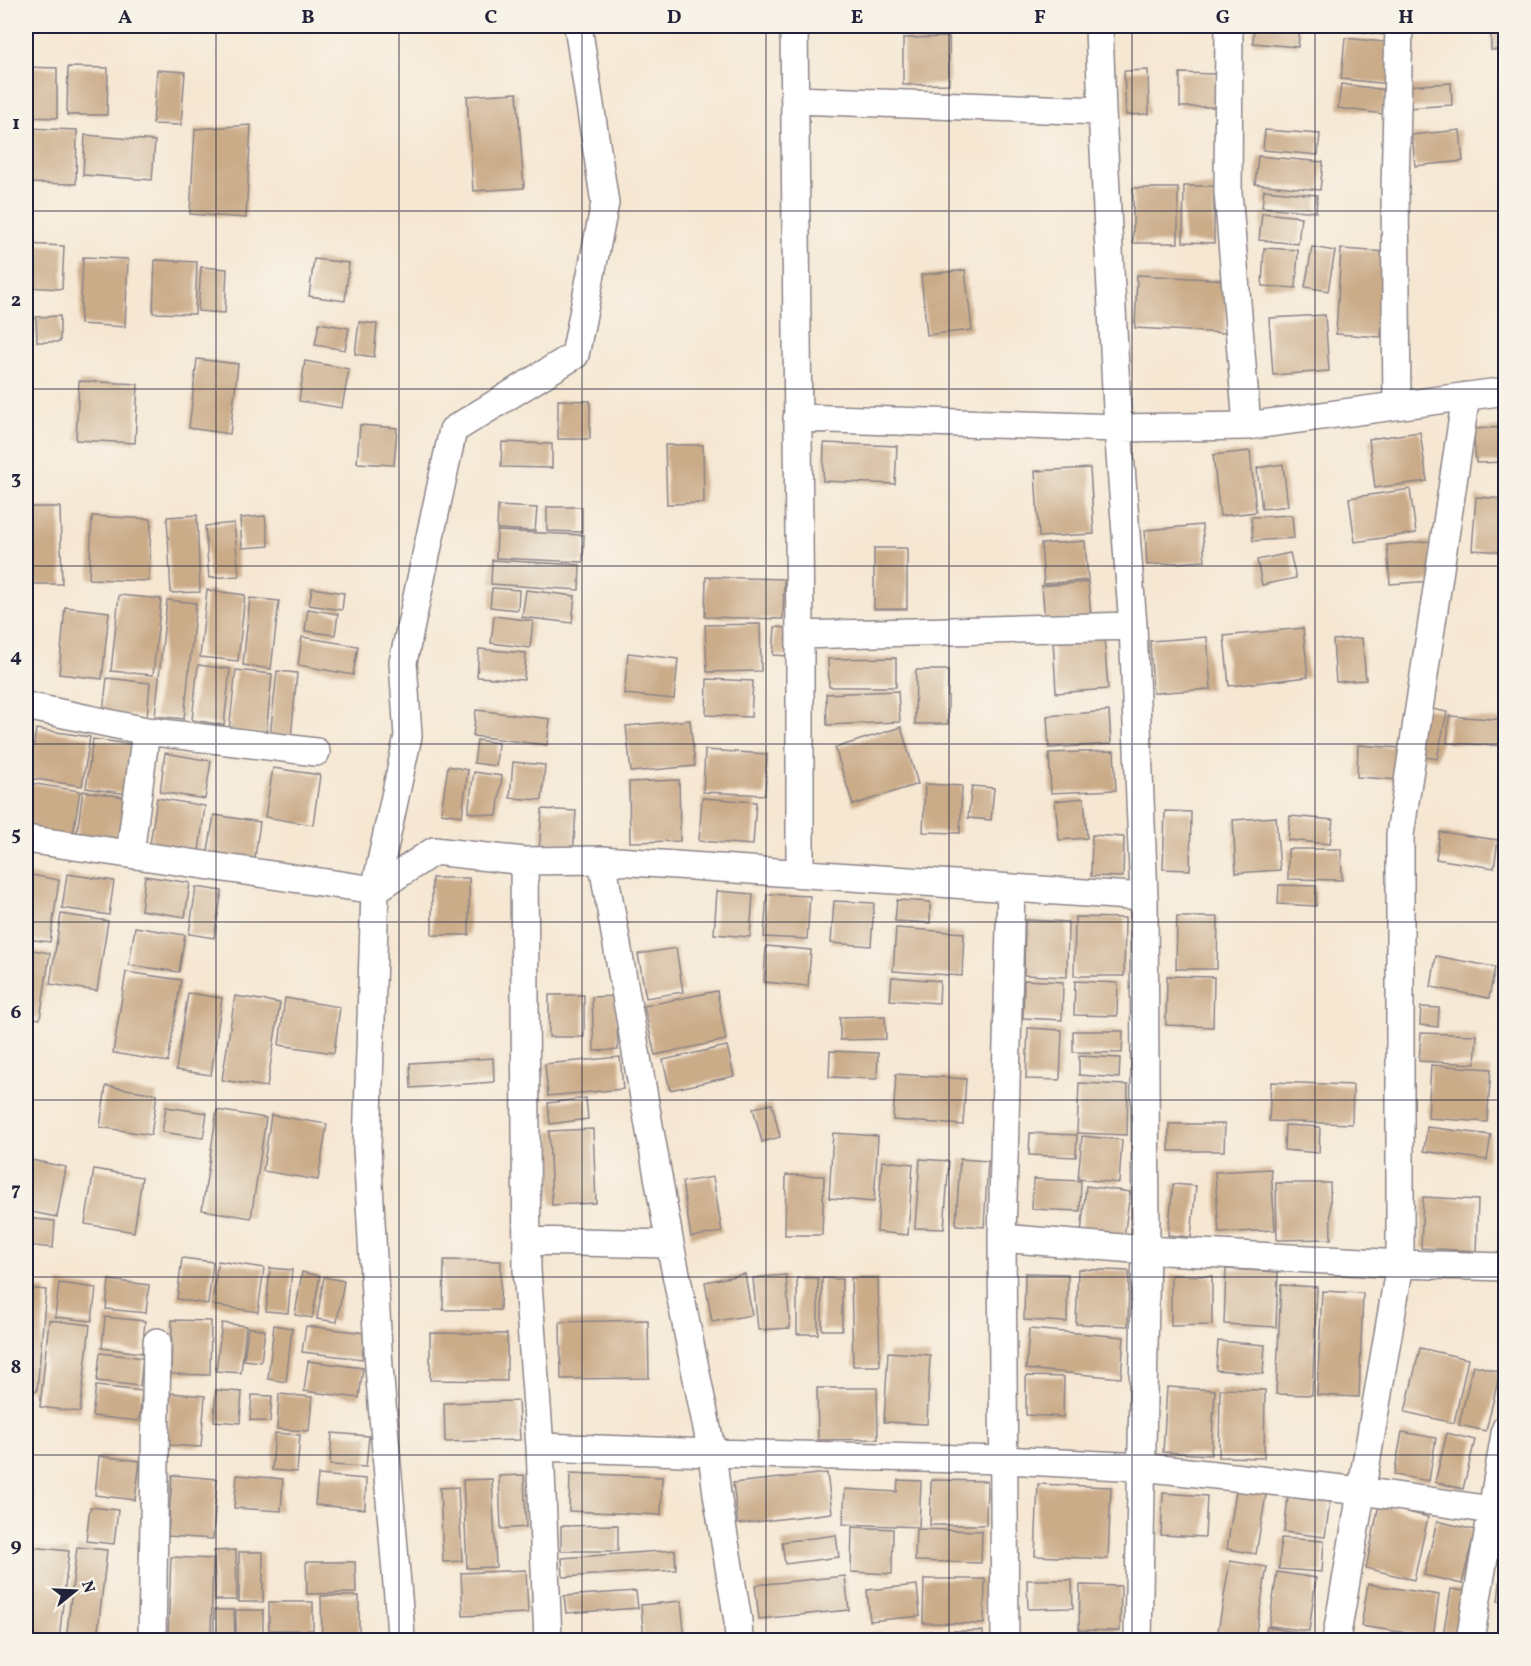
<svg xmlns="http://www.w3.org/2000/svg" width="1531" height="1666" font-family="Vollkorn,serif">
<rect width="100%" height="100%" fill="#f7f3e8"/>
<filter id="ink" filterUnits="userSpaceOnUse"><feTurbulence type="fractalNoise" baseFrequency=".0167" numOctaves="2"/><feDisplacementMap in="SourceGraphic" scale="12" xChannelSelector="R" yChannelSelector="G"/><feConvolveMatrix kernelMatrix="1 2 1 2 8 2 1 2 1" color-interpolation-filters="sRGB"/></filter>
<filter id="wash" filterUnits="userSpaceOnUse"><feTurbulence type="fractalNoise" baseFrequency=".008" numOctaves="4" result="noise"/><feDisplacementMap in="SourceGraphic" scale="24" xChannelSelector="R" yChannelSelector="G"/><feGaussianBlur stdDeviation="1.35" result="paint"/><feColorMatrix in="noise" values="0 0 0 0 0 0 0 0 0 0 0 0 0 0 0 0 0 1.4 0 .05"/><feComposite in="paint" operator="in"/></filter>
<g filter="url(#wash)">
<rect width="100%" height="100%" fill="#f6e7d3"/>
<g id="blocks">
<path fill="#cbac89" d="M409,26H442V31L409,27Z
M1254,26H1300L1298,47L1253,43Z
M1342,26H1389L1388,35L1341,30Z
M1491,26H1506V50H1491Z
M949,37V84L903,85V38Z
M1345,38L1393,43L1389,84L1341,79Z
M26,67L57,68V118L26,117Z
M68,67L108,68L107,115H67Z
M157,70L185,72L181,125L153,124Z
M1148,70L1149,114L1126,115L1124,71Z
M1180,73L1216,74V107H1180Z
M1451,83L1452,105L1407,108L1405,86Z
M1341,84L1386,90L1383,114L1338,108Z
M517,93L524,188L473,191L467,96Z
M251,125L246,218L190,214L195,129Z
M26,128L77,130L76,184L26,183Z
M1265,130L1320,134L1318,155L1263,150Z
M1460,130L1463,161L1415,166L1412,135Z
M85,135L155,141L152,180L83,175Z
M1258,156L1323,162L1320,190L1255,184Z
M1184,186H1214V243L1183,242Z
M1133,188H1178V243H1133Z
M1264,190L1317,195L1316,212L1262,207Z
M1262,213L1301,217L1298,244L1259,240Z
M26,244L64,246L62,289L26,287Z
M1312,247L1335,251L1328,291L1305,287Z
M1264,248L1298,250L1296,288L1262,286Z
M1341,249L1387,252L1381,337L1336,334Z
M83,257L128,259L125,327L80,324Z
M314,259L349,263L345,301L309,296Z
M155,260L197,262L195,314L153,313Z
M201,267L227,269L225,313L198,311Z
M965,270L972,330L927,335L921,275Z
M1137,275L1228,280L1225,333L1135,328Z
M1325,315L1329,371L1273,375L1269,318Z
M60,316V342H37L36,317Z
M359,322L377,324L374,357L355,354Z
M319,323L349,328L345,350L315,345Z
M197,359L238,364L230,434L189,428Z
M305,361L349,369L342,408L299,401Z
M79,381L138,384L135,443L76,440Z
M558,400L590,401V439H558Z
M360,425L397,428L394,465L357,463Z
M1506,427V462L1476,463L1473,429Z
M1420,432L1427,481L1375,488L1369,439Z
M502,442L552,444V468L501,467Z
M824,443L897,446L895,484L823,481Z
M665,445H703L704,503L667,504Z
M1250,451L1256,512L1220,516L1213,455Z
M1283,464L1288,506L1262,509L1257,468Z
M1090,468L1094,534L1039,537L1035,471Z
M1410,489L1416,533L1355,542L1349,498Z
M1476,497L1506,499V552L1472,550Z
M498,506L537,508L535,531L497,529Z
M26,507H60L62,584H26Z
M547,507H582V532L547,531Z
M197,515L200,592L171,593L167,517Z
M1292,515L1294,538L1253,541L1251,517Z
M92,516L151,519L149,581L89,579Z
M265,516L269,546L242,548L240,518Z
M234,523L239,576L209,578L205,526Z
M1202,525L1205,561L1147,565L1145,530Z
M497,531L584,535L583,562L496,558Z
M1085,541L1088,580L1044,584L1041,544Z
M1430,541L1433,581L1390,584L1387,545Z
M874,548H907V609H874Z
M1290,553L1296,578L1262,585L1257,560Z
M492,560L580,565L579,590L491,584Z
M706,577L784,579L783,619L705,617Z
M1088,582L1091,617L1045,621L1042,586Z
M312,588L344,593L342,610L309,605Z
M492,588L519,590L518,610L490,607Z
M207,590L245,595L238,661L200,657Z
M526,590L575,596L572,623L522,617Z
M119,595L161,599L153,675L111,671Z
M250,598L279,601L271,669L243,665Z
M167,600L196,603L184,719L155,716Z
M65,607L109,612L102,679L59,674Z
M308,609L338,614L335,635L305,631Z
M494,616L533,621L530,648L491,643Z
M760,624L761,671L707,672L705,625Z
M775,627L792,628L790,656L773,655Z
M1303,628L1308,677L1229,686L1224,636Z
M1104,635L1108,689L1056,693L1053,639Z
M302,637L358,646L353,675L298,665Z
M1207,637L1211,689L1153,693L1150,641Z
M1362,638L1366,680L1336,682L1333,640Z
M479,649L526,653L524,680L477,677Z
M27,650L29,684H26V651Z
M628,653L678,659L674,699L624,694Z
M896,658V687H829L828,659Z
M198,665L230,669L224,725L192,720Z
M236,670L272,674L266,735L229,730Z
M916,670H948V724H915Z
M277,671L297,673L291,738L270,736Z
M107,678L150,683L147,717L103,712Z
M707,679L753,681L751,717L706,715Z
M898,691L900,722L827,725L826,694Z
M1422,707L1447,712L1437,759L1413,755Z
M476,710L550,719L547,745L473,736Z
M1109,711L1111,744L1049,748L1047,716Z
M1449,716L1506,720V746L1447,743Z
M690,720L695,766L631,772L626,726Z
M901,727L918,784L853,805L835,748Z
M36,729L90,737L82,786L29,778Z
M93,739L142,746L135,795L86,788Z
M477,740L498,743L496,766L474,763Z
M1358,745L1402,748L1400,780L1357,777Z
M705,750L767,754L765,795L703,792Z
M1114,751L1116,790L1051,793L1049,753Z
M165,753L211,761L205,799L160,792Z
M513,762L545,765L542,800L510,798Z
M448,766L468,770L462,816L441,813Z
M273,768L320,775L313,825L265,817Z
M474,772L502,776L497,816L468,812Z
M679,780L680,841L630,842L629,782Z
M30,783L80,791L72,840L26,833V811Z
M925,784L962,786L960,833L923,832Z
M972,786L994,788L991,820L968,818Z
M83,791L132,798L125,847L76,839Z
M157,798L205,806L199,851L150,844Z
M702,798L756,802L753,845L699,841Z
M1084,798L1087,838L1059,840L1055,801Z
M542,809L576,811L573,855L539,852Z
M1165,811L1191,812L1190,870L1163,869Z
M214,815L260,822L254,864L207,857Z
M1290,816L1333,820L1330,844L1288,840Z
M1276,817L1280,870L1236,873L1233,820Z
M1440,832L1498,840L1494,868L1436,859Z
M1092,835L1124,837L1123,877L1091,876Z
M1288,849H1341L1342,880L1288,879Z
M26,874L59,880L50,942L26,939Z
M67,874L114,881L109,915L62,908Z
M145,876L190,883L185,917L141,910Z
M432,878H469V935H432Z
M1279,885L1316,886V906L1278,904Z
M196,887L222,891L214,938L189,934Z
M717,891L753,894L750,937L714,934Z
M767,894L810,896L807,939L764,937Z
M897,900L930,902V923L895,921Z
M834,901L874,903L871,946L831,943Z
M61,914L108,921L97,991L50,984Z
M1075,917L1125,918L1124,976H1074Z
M1177,917H1218L1217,969H1176Z
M1025,920L1068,922L1067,977L1024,975Z
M135,927L185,935L179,972L129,965Z
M896,928L964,933L962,976L893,971Z
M766,946L811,950L808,986L764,982Z
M676,948L683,992L646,998L638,954Z
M26,949L50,953L40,1019L26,1017Z
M1436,956L1495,967L1489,998L1431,987Z
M126,972L181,980L168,1062L113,1053Z
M1167,976L1214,977L1213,1027L1166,1025Z
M892,977L940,981L939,1003L890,1000Z
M1024,980L1063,982L1062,1020L1023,1018Z
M1075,981L1118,983L1117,1016L1074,1015Z
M717,991L726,1040L655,1055L644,1006Z
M188,993L222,998L211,1075L176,1070Z
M549,995H584V1037H549Z
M235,996L280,1003L267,1087L222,1080Z
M616,996L618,1050L594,1051L592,997Z
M285,998L340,1007L334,1053L279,1045Z
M1421,1007L1439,1008L1438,1027L1420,1025Z
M885,1016L886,1039L840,1040V1017Z
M1028,1028L1062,1030L1060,1080L1026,1079Z
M1073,1031H1123L1122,1053L1073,1052Z
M1421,1033L1477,1035L1475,1064L1419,1061Z
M727,1046L734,1076L670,1090L663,1060Z
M830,1051L878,1053L877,1079L829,1077Z
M1079,1056L1120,1058L1119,1078L1079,1075Z
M620,1057L623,1089L548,1096L545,1064Z
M493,1058L494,1082L411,1088L410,1063Z
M1431,1065L1491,1069L1487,1122L1428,1118Z
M896,1074L966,1079L963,1125L893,1120Z
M1271,1082L1353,1085L1352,1124L1269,1121Z
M1079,1083L1128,1085L1127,1135L1077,1133Z
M106,1086L157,1094L151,1135L100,1127Z
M586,1098L588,1119L550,1124L548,1103Z
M772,1104L780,1137L762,1142L753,1108Z
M166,1107L207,1113L203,1138L162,1132Z
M217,1110L266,1118L251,1218L202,1210Z
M271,1115L327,1124L318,1180L263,1171Z
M1169,1124H1225L1224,1151H1169Z
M1285,1125L1320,1127L1319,1153L1284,1150Z
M1427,1127L1491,1135L1487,1160L1424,1151Z
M593,1129L596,1203L552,1205L549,1131Z
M833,1133L878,1136L874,1202L829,1198Z
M1030,1133L1077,1135L1076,1157L1029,1155Z
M1082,1136L1122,1140L1119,1183L1078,1179Z
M26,1159L66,1167L57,1217L26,1211Z
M920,1159L949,1161L944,1229L915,1228Z
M960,1159L988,1161L984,1227L956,1225Z
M882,1161L913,1164L908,1235L877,1232Z
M94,1169L142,1177L134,1232L85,1224Z
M1271,1169L1275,1230L1219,1233L1215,1172Z
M786,1175L824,1176L822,1235H785Z
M713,1177L722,1232L691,1237L682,1182Z
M1033,1179L1081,1181L1080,1211L1032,1209Z
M1276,1183H1330L1331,1239L1277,1240Z
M1173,1184L1196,1186L1191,1237L1168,1235Z
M1086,1186L1130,1192L1124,1238L1081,1233Z
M1423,1197L1478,1200L1476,1251L1421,1248Z
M26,1218L55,1221L53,1248L26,1245Z
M182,1258L213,1262L208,1304L177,1299Z
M444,1260L501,1261L500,1310H443Z
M218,1261L264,1268L258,1312L212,1305Z
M270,1268L292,1270L288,1313L266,1311Z
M1078,1269L1129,1271L1128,1326L1076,1324Z
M1226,1269L1278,1272L1276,1327L1224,1324Z
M302,1272L320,1276L312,1318L295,1315Z
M1025,1273L1068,1274L1067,1322L1024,1320Z
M745,1274L752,1315L712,1322L705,1282Z
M786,1275L790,1328L758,1330L753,1278Z
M1171,1275L1212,1276V1325L1171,1326Z
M324,1277L344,1281L337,1322L317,1319Z
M797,1278H818V1334H797Z
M822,1278L842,1279V1330H822Z
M851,1278H878L880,1366H853Z
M109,1280L149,1285L146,1313L106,1309Z
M59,1283L96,1288L92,1321L55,1317Z
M1281,1285L1317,1287L1312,1395L1276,1394Z
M26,1288L46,1290L37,1391L26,1390Z
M1322,1291L1363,1293L1359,1397L1317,1395Z
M105,1317L145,1321L142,1353L102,1348Z
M49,1320L90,1325L80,1412L40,1407Z
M172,1320L211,1321L210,1375L171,1374Z
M648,1320L649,1378L561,1379L560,1322Z
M222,1323L246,1326L241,1373L216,1371Z
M274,1325L292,1328L286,1382L268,1379Z
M306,1326L365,1333L362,1359L302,1352Z
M248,1327L265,1330L261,1362L244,1360Z
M1029,1329L1124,1337L1121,1378L1026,1369Z
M430,1333L507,1334V1381L430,1380Z
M1218,1341L1265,1345L1263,1374L1216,1370Z
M1420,1348L1468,1359L1454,1423L1405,1412Z
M888,1352L930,1355L927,1424L884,1422Z
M100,1353L143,1358L140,1386L97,1381Z
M308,1361L363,1368L359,1398L304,1391Z
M1473,1365L1500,1372L1486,1431L1459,1425Z
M1026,1376L1064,1377L1063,1417L1026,1415Z
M96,1386L142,1391L139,1421L92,1416Z
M1167,1387L1215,1390L1211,1455L1163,1452Z
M817,1388H877L878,1439L818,1440Z
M1220,1389L1265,1390L1264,1458L1219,1457Z
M216,1390L242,1392L240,1423L214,1421Z
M171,1393L205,1396L201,1447L167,1445Z
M279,1394L312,1397L309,1431L277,1429Z
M252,1395L272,1396L270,1422L250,1420Z
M518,1401L520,1440L445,1442L444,1403Z
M1402,1432L1436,1438L1429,1481L1394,1475Z
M275,1433L300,1435L297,1472L272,1470Z
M332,1433L369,1436L366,1467L330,1465Z
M1447,1433L1475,1440L1463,1489L1435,1482Z
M99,1456L140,1461L135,1500L95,1495Z
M570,1473L662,1477L661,1515L569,1511Z
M827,1473L832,1513L738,1524L733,1483Z
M172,1475L217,1479L213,1539L168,1536Z
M237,1475L283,1479L281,1511L234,1508Z
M318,1475L366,1479L365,1509L315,1505Z
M524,1475L526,1527L501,1529L499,1476Z
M1238,1478L1268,1483L1256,1554L1227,1549Z
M492,1479L496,1567L467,1568L463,1480Z
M898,1480L921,1481L919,1527L843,1524L845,1489L897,1492Z
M931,1480L987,1481L986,1525H930Z
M1038,1484L1111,1487L1108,1559L1035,1556Z
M458,1487L462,1561L443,1562L440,1488Z
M26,1490L33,1491L27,1522H26Z
M1163,1493L1207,1496L1205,1537L1161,1535Z
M1288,1497L1330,1502L1325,1537L1284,1532Z
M1379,1505L1428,1517L1414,1580L1366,1568Z
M90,1507L118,1510L114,1544L86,1541Z
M1437,1521L1475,1530L1462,1584L1424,1575Z
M618,1525V1551H561V1526Z
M852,1527L893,1529L892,1574L851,1572Z
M916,1529L982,1531L981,1563L915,1561Z
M836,1535L839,1557L785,1564L782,1542Z
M1281,1538L1324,1541L1322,1572L1279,1569Z
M31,1547L69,1551L59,1640H26V1595Z
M77,1547L107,1550L97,1640H66Z
M1504,1547H1506V1602L1498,1601Z
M236,1550L237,1600H215L214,1551Z
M675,1550L676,1570L563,1577L562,1558Z
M239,1552H263V1602H239Z
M171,1557L213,1559L211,1638L168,1636Z
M1230,1561L1267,1567L1255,1638L1218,1631Z
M306,1562H355L356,1593L307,1594Z
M526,1570L528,1613L463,1616L461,1573Z
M1277,1572L1316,1578L1309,1631L1269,1626Z
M845,1576L849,1610L759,1619L755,1585Z
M924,1579H985L984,1624L923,1623Z
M1027,1580H1072L1073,1608L1028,1609Z
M1368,1584L1439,1595L1433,1637L1361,1626Z
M917,1585L920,1616L870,1621L867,1590Z
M1080,1585L1121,1586L1120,1631L1079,1630Z
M1451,1589L1472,1592L1464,1640H1442Z
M636,1591L638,1608L566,1613L564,1596Z
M321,1596H359V1638L322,1639Z
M681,1601L685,1640H644L641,1605Z
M269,1602H313V1630H269Z
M214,1610H234L235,1640H214Z
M236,1610H263V1640H236Z
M1267,1627L1310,1635L1309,1640H1264Z
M929,1631H983V1640H930Z
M881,1632L882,1640H851L850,1637Z
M918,1633V1640H889L888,1636Z
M1064,1636L1106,1637L1105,1640H1064Z"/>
</g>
</g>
<g filter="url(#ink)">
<use href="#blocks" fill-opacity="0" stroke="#8c8487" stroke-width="1.5"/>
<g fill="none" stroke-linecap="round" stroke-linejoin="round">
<defs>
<path id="minor" d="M794,26L800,635V873
M1099,26L1102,111L1118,428L1133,626L1144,897L1146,1250L1138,1640
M1229,26L1228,192L1247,426
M795,100L1102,111
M1397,405L1395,188L1399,26
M797,418L1118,428L1247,426L1506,391
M800,635L1133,626
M26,706L146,731L316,752
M26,839L375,890L434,851L524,861
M130,854L146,731
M602,860L670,1244L712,1453L1004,1460L1142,1467L1361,1491L1506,1512
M1002,1238L1011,888
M527,1241L670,1244
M540,1447L712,1453L717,1494L738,1621L739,1640
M152,1640L157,1342
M401,1640L400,1621L379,1367L367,1148L375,890L408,736L403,662L453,430L575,355L605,203L578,26
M548,1640L540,1447L527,1270L524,861L602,860L1144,897
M1005,1640L1002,1238L1146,1250L1400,1264L1506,1267
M1336,1640L1400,1264V835L1466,396
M1470,1640L1506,1428"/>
</defs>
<use href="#minor" stroke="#8c8487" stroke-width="30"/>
<use href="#minor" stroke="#fff" stroke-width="27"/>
</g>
</g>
<path fill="none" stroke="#22223b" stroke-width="1.5" stroke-opacity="0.55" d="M216,26V1640M399,26V1640M582,26V1640M766,26V1640M949,26V1640M1132,26V1640M1315,26V1640M26,211H1506M26,389H1506M26,566H1506M26,744H1506M26,922H1506M26,1100H1506M26,1277H1506M26,1455H1506"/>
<rect width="1531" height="1666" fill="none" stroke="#f7f3e8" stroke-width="66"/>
<g transform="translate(75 1591) rotate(72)" stroke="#f7f3e8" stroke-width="4.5" paint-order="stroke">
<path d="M0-4.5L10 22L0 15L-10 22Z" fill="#22223b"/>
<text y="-9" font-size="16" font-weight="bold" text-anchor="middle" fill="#22223b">N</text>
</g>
<rect x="33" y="33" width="1465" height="1600" fill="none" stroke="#22223b" stroke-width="2"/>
<g font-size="20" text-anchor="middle" font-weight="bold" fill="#22223b">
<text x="125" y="23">A</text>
<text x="308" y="23">B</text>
<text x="491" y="23">C</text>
<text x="674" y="23">D</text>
<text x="857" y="23">E</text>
<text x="1040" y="23">F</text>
<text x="1223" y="23">G</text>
<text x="1406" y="23">H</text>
<text x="16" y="129">1</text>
<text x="16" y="306">2</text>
<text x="16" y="484">3</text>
<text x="16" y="662">4</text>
<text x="16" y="840">5</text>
<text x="16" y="1018">6</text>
<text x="16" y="1195">7</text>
<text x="16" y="1373">8</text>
<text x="16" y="1551">9</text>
</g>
</svg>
